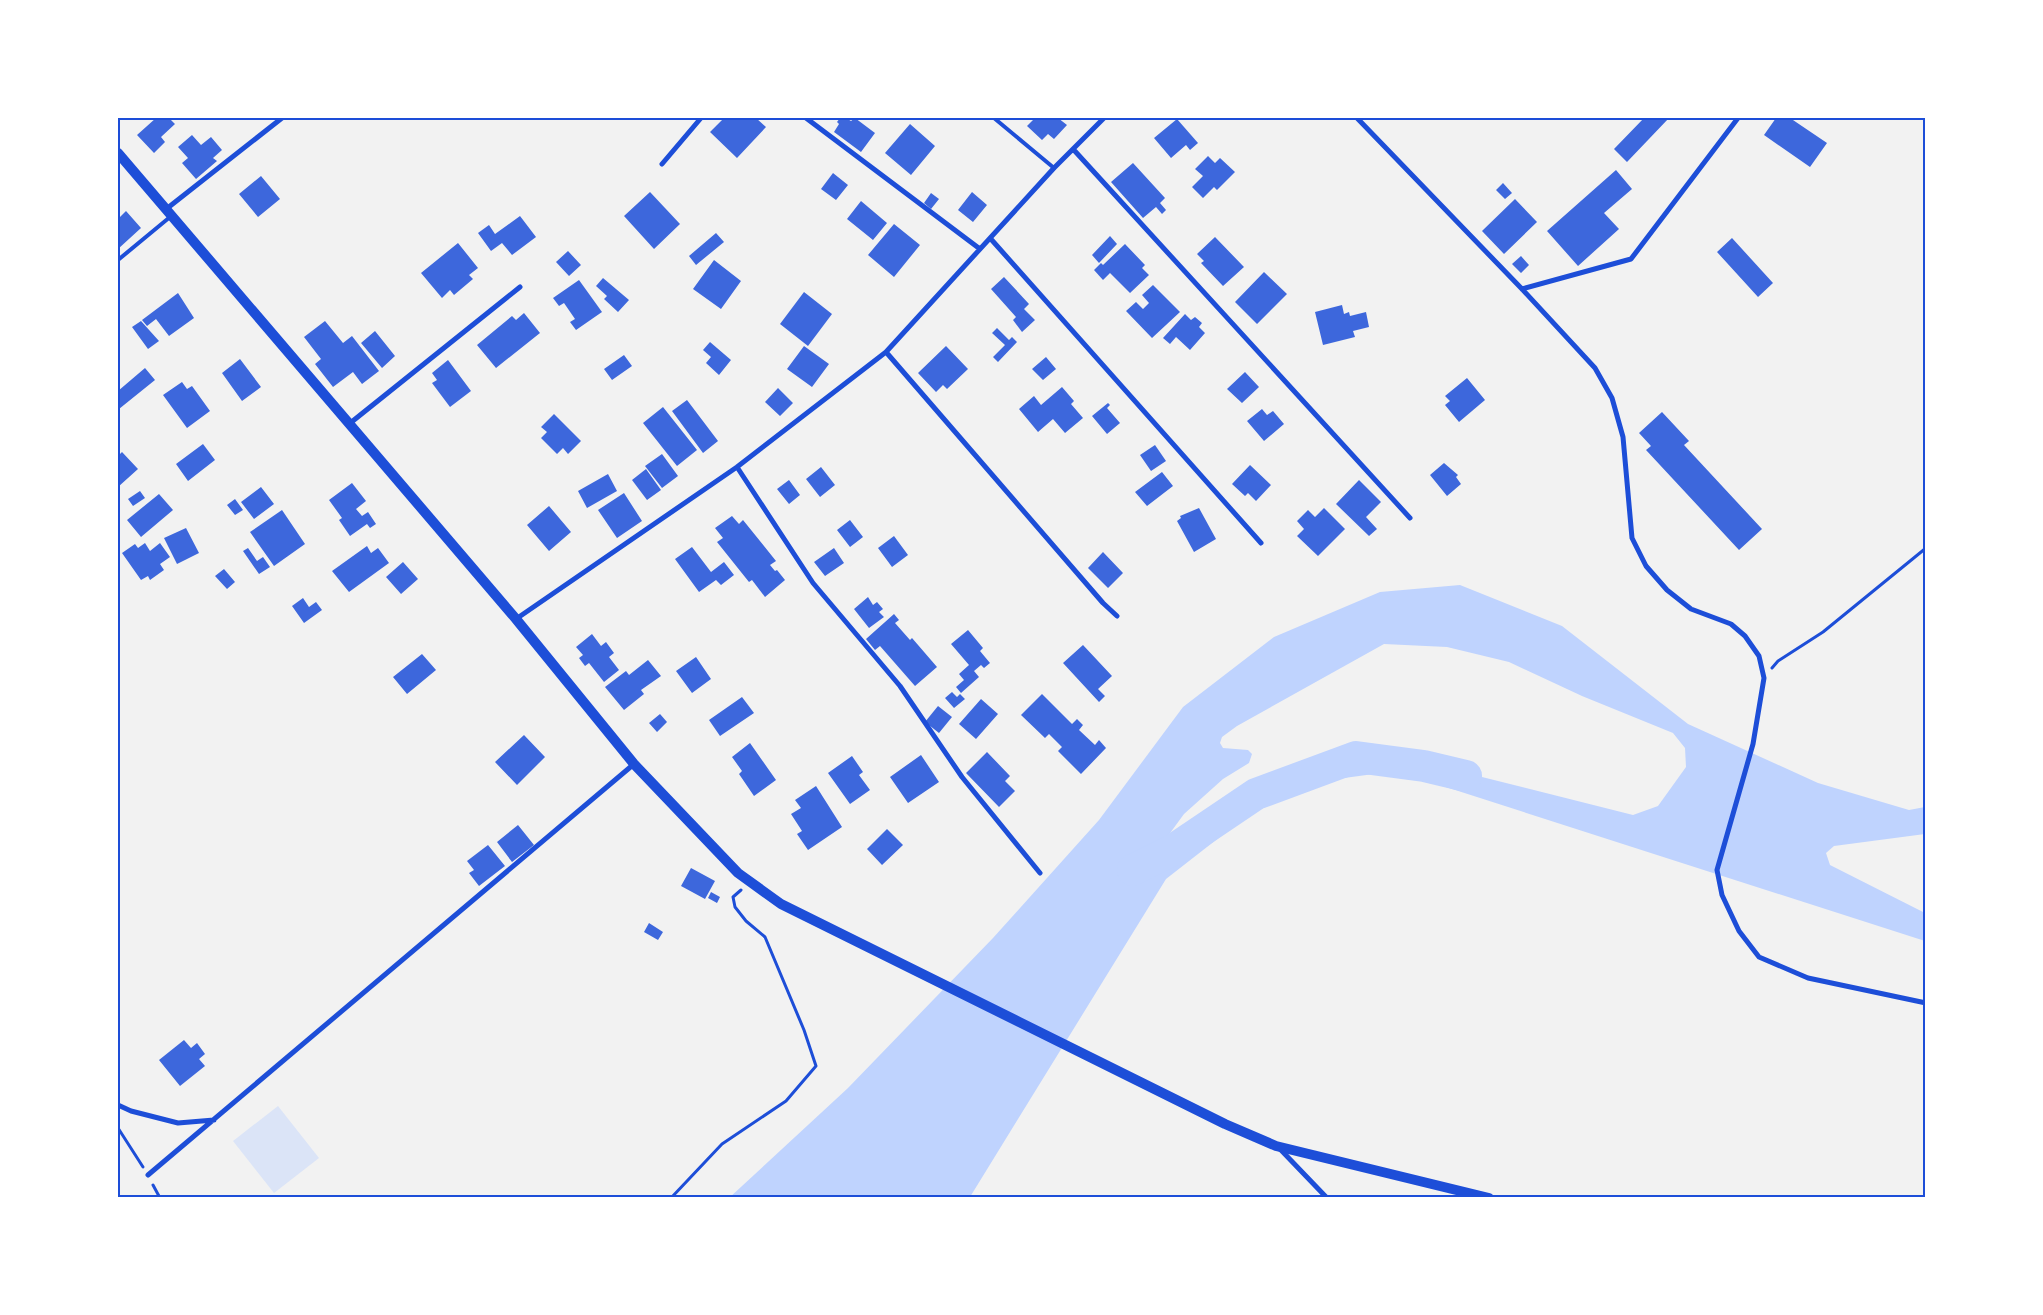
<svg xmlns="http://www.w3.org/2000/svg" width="2043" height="1315" font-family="'Open Sans',sans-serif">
<rect width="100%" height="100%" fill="#f2f2f2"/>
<path fill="#dbe4f7" d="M278,1106L319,1158L274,1193L233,1141Z"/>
<path fill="#bfd3fe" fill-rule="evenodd" d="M1460,585L1562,626L1688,724L1818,783L1909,810L1925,807V834L1834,846L1826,853L1830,865L1925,913V941L1396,771L1322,781L1248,815L1166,879L970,1197L729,1198L848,1088L993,938L1099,820L1183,707L1274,637L1380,592ZM1384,644L1447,647L1509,662L1582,696L1673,733L1685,748L1686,767L1658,806L1633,815L1454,770L1356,757L1293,775L1256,794L1179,849C1171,850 1168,847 1165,840L1184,814L1223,779L1249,763L1252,754L1248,750L1223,748L1220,743L1222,737L1237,726Z"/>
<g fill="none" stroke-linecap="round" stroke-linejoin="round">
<path stroke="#bfd3fe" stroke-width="32" d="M1133,870L1173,850L1256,794L1356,757L1424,766L1466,776"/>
</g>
<path fill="#3d67dc" d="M156,118H164L166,119L169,118L175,124L161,137L165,142L154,153L137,135Z
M724,118H756L766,127L737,158L710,132Z
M840,118H846L851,121L855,118L875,133L861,152L834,132L839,124L837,122Z
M1035,118H1058L1067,125L1054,139L1048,134L1042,140L1027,126Z
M1644,118H1669L1627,162L1614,149Z
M1776,118H1790L1827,143L1810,167L1764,135Z
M1177,119L1198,143L1190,150L1186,145L1171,158L1154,138Z
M910,124L935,146L911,175L885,153Z
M192,135L201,145L211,137L222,150L213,158L217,161L196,179L182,163L188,158L178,147Z
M1208,156L1215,163L1220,158L1235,172L1217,190L1214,187L1203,198L1192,187L1203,176L1195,169Z
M1133,163L1165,198L1160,203L1166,210L1162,214L1156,207L1143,218L1111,182Z
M1616,170L1632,189L1604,213L1619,229L1578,266L1547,231Z
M833,173L848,185L836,200L821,189Z
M261,176L280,199L258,217L239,194Z
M1503,183L1512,193L1505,199L1496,190Z
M650,192L680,224L654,249L624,216Z
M972,192L987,205L973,222L958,210Z
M931,193L939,199L931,209L924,203Z
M1515,199L1537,222L1504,254L1482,231Z
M861,201L887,223L873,240L847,219Z
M126,211L141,228L118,249V219Z
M520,216L536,237L512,255L502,243L491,251L478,233L489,225L495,234Z
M894,224L920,245L894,277L868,255Z
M716,233L724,242L696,265L689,256Z
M1110,236L1117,244L1099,263L1092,255Z
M1215,237L1244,267L1223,286L1201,263L1204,261L1197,254Z
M1732,238L1773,283L1758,297L1717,252Z
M458,243L478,268L469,275L473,279L454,295L450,290L442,298L421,273Z
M1125,244L1145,265L1142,268L1149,275L1130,293L1110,273L1103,280L1094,270L1101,263L1103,265Z
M568,251L581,265L569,276L556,262Z
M1521,256L1529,265L1521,273L1512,264Z
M714,260L741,281L721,309L693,289Z
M1264,272L1287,294L1257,324L1235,302Z
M1004,277L1029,304L1024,309L1035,320L1022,332L1013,320L1016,317L991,289Z
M603,278L629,300L618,312L604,299L607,296L596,286Z
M579,280L602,312L576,330L570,322L575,319L564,303L559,306L553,298Z
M1153,285L1180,312L1152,338L1126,311L1136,302L1143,309L1149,303L1142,295Z
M804,292L832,314L808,346L780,324Z
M178,293L194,318L169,336L156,319L147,326L142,320Z
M1342,305L1344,314L1349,312L1350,316L1366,312L1369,327L1353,331L1355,337L1323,345L1315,312Z
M524,313L540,333L496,368L477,345L512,316L516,320Z
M1185,314L1191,320L1195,317L1202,323L1199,327L1205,333L1190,350L1176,337L1170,344L1163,338Z
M141,321L159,341L148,349L132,327Z
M325,321L343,343L352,336L379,371L362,384L353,372L333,387L315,364L321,359L304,337Z
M997,328L1009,340L1012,337L1017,342L998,362L993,357L1005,345L992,333Z
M375,331L395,356L382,368L361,343Z
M710,342L731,360L719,375L706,363L711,357L703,350Z
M804,346L829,364L812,387L787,369Z
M946,346L968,369L947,389L943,385L936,392L918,373Z
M624,355L632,366L612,380L604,369Z
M1046,357L1056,369L1043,380L1032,369Z
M240,359L261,387L242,401L222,373Z
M448,360L471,391L450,407L432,383L437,380L432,373Z
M145,368L155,380L119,409L118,391Z
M1245,372L1259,387L1242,403L1227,389Z
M1467,378L1485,400L1459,422L1445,405L1450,401L1445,396Z
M182,382L187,389L192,386L210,411L187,428L163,395Z
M1062,387L1074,401L1071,404L1083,418L1065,433L1053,419L1038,432L1019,409L1034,396L1041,405Z
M778,388L793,403L780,416L765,402Z
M687,400L718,441L703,453L672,411Z
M1108,403L1110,405L1107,408L1120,423L1107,434L1092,416Z
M663,407L697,450L677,466L643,423Z
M1262,409L1267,415L1273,411L1284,424L1264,441L1247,421Z
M1662,412L1689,441L1684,445L1762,529L1739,550L1646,450L1651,446L1639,433Z
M554,414L581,441L568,454L563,448L557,454L541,438L547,432L541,427Z
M203,444L215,460L188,481L176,464Z
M1155,445L1166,461L1151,471L1140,455Z
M122,452L138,469L118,487V456Z
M662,454L678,476L662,488L645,466Z
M1444,463L1458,475L1456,477L1461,484L1447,496L1430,475Z
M1250,465L1271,485L1256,501L1248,493L1245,496L1232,484Z
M821,467L835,485L820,497L806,479Z
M646,469L661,490L647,500L632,480Z
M1162,472L1173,486L1147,506L1135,492Z
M608,474L617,491L587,508L578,491Z
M789,480L800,495L789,504L777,489Z
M1359,480L1381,502L1366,517L1377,529L1369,536L1336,504Z
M352,483L366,501L356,509L362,516L368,512L376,524L370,528L367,524L350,536L339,520L342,518L329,500Z
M261,487L274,504L254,519L241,502Z
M140,491L145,498L133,506L128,499Z
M624,493L642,521L617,538L598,510Z
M159,494L173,510L141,537L127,520Z
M235,499L243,510L235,515L227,505Z
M549,506L571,532L549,551L527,525Z
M1199,508L1216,539L1194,552L1177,521L1181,518L1180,516Z
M1324,508L1345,529L1318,556L1297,536L1304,529L1297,521L1308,510L1315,517Z
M282,510L305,544L274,566L250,532Z
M732,516L739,524L743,520L776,561L770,565L775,571L777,570L785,580L765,597L752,580L749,582L717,542L723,538L715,528Z
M850,520L863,537L850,547L837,530Z
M186,528L199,553L177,564L164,538Z
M894,536L908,555L892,567L878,548Z
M145,543L150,551L160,543L170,557L160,564L164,570L150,580L148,576L141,580L122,553L135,544L138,548Z
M367,546L371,553L378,548L389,563L349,592L332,571Z
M692,547L711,572L724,562L734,575L721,585L716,580L699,592L675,559Z
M248,548L257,561L263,557L270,567L259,574L243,551Z
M834,548L844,563L825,576L814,562Z
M1103,552L1123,573L1108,588L1088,568Z
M403,562L418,579L401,594L386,577Z
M224,569L235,582L227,589L215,576Z
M868,597L873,605L877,602L883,609L879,612L884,617L869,628L854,609Z
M303,598L309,607L316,602L322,610L304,623L292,606Z
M894,614L899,620L895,623L910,640L912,638L937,667L915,686L880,646L875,650L866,639Z
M968,630L983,648L980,651L990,663L984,668L981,665L974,671L979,677L961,693L956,687L964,680L959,674L969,665L951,644Z
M592,634L601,646L606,642L614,653L609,657L619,670L604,682L589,663L585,666L579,658L583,655L576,647Z
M1083,645L1112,676L1098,689L1105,696L1099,702L1063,663Z
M422,654L436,670L407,694L393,677Z
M696,657L711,679L692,693L676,671Z
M648,660L661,676L641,690L644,694L624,710L605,687L626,671L629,675Z
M952,692L957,697L960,694L965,699L954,708L945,698Z
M1042,694L1072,724L1077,719L1083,725L1079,730L1095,745L1099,740L1106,748L1081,774L1058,751L1062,747L1049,734L1045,738L1021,715Z
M742,697L754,713L720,736L709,720Z
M981,699L998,714L976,739L959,724Z
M938,706L952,717L939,733L925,722Z
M660,714L667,722L657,732L649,723Z
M524,735L545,757L517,785L495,762Z
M750,743L776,780L754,796L739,774L742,771L732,757Z
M987,752L1010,776L1005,781L1015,791L999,807L966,773Z
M921,755L939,782L908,803L890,777Z
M852,756L863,772L859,775L870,790L850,804L828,773Z
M816,786L842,827L808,850L797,834L802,831L791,814L801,808L795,800Z
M518,825L534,845L512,862L497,842Z
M887,829L903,845L882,865L867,849Z
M488,845L505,866L479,886L469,873L474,870L467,861Z
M691,868L715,881L705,899L681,886Z
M711,892L720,897L717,903L708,898Z
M649,923L663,932L658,940L644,932Z
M184,1040L191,1048L197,1043L205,1054L199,1059L205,1066L180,1086L159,1060Z"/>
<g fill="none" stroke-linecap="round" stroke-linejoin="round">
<path stroke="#1d4ed8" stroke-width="3" d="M1772,668L1778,661L1823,632L1926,548
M118,1128L143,1167
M153,1185L160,1198
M671,1198L722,1144L786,1101L816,1066L804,1030L765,937L746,921L735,907L733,897L741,890"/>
<path stroke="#1d4ed8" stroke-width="4" d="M994,118L1054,168
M118,260L170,217"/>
<path stroke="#1d4ed8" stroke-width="5" d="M806,118L980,249
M1357,118L1522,289L1595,368L1612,398L1623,437L1632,538L1646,566L1667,590L1691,609L1731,624L1745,636L1759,656L1764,678L1753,744L1717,870L1722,895L1739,931L1759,957L1808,978L1926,1003
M1073,149L1410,518
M662,164L701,118
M165,210L282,118
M990,238L1261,543
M1522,289L1631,259L1738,118
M886,352L1103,603L1117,616
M349,424L520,287
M737,467L813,583L900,686L962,777L1040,873
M516,619L737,467L886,352L1054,168L1104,118
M118,1105L131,1111L178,1123L214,1120
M1280,1149L1327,1198
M148,1175L634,764"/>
<path stroke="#1d4ed8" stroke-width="10" d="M118,153L516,619L634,764L738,873L781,904L1225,1124L1276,1146L1489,1198"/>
</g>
<rect width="2043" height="1315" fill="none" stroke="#ffffff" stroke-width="238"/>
<rect x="119" y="119" width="1805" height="1077" fill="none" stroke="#1d4ed8" stroke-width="2"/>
</svg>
